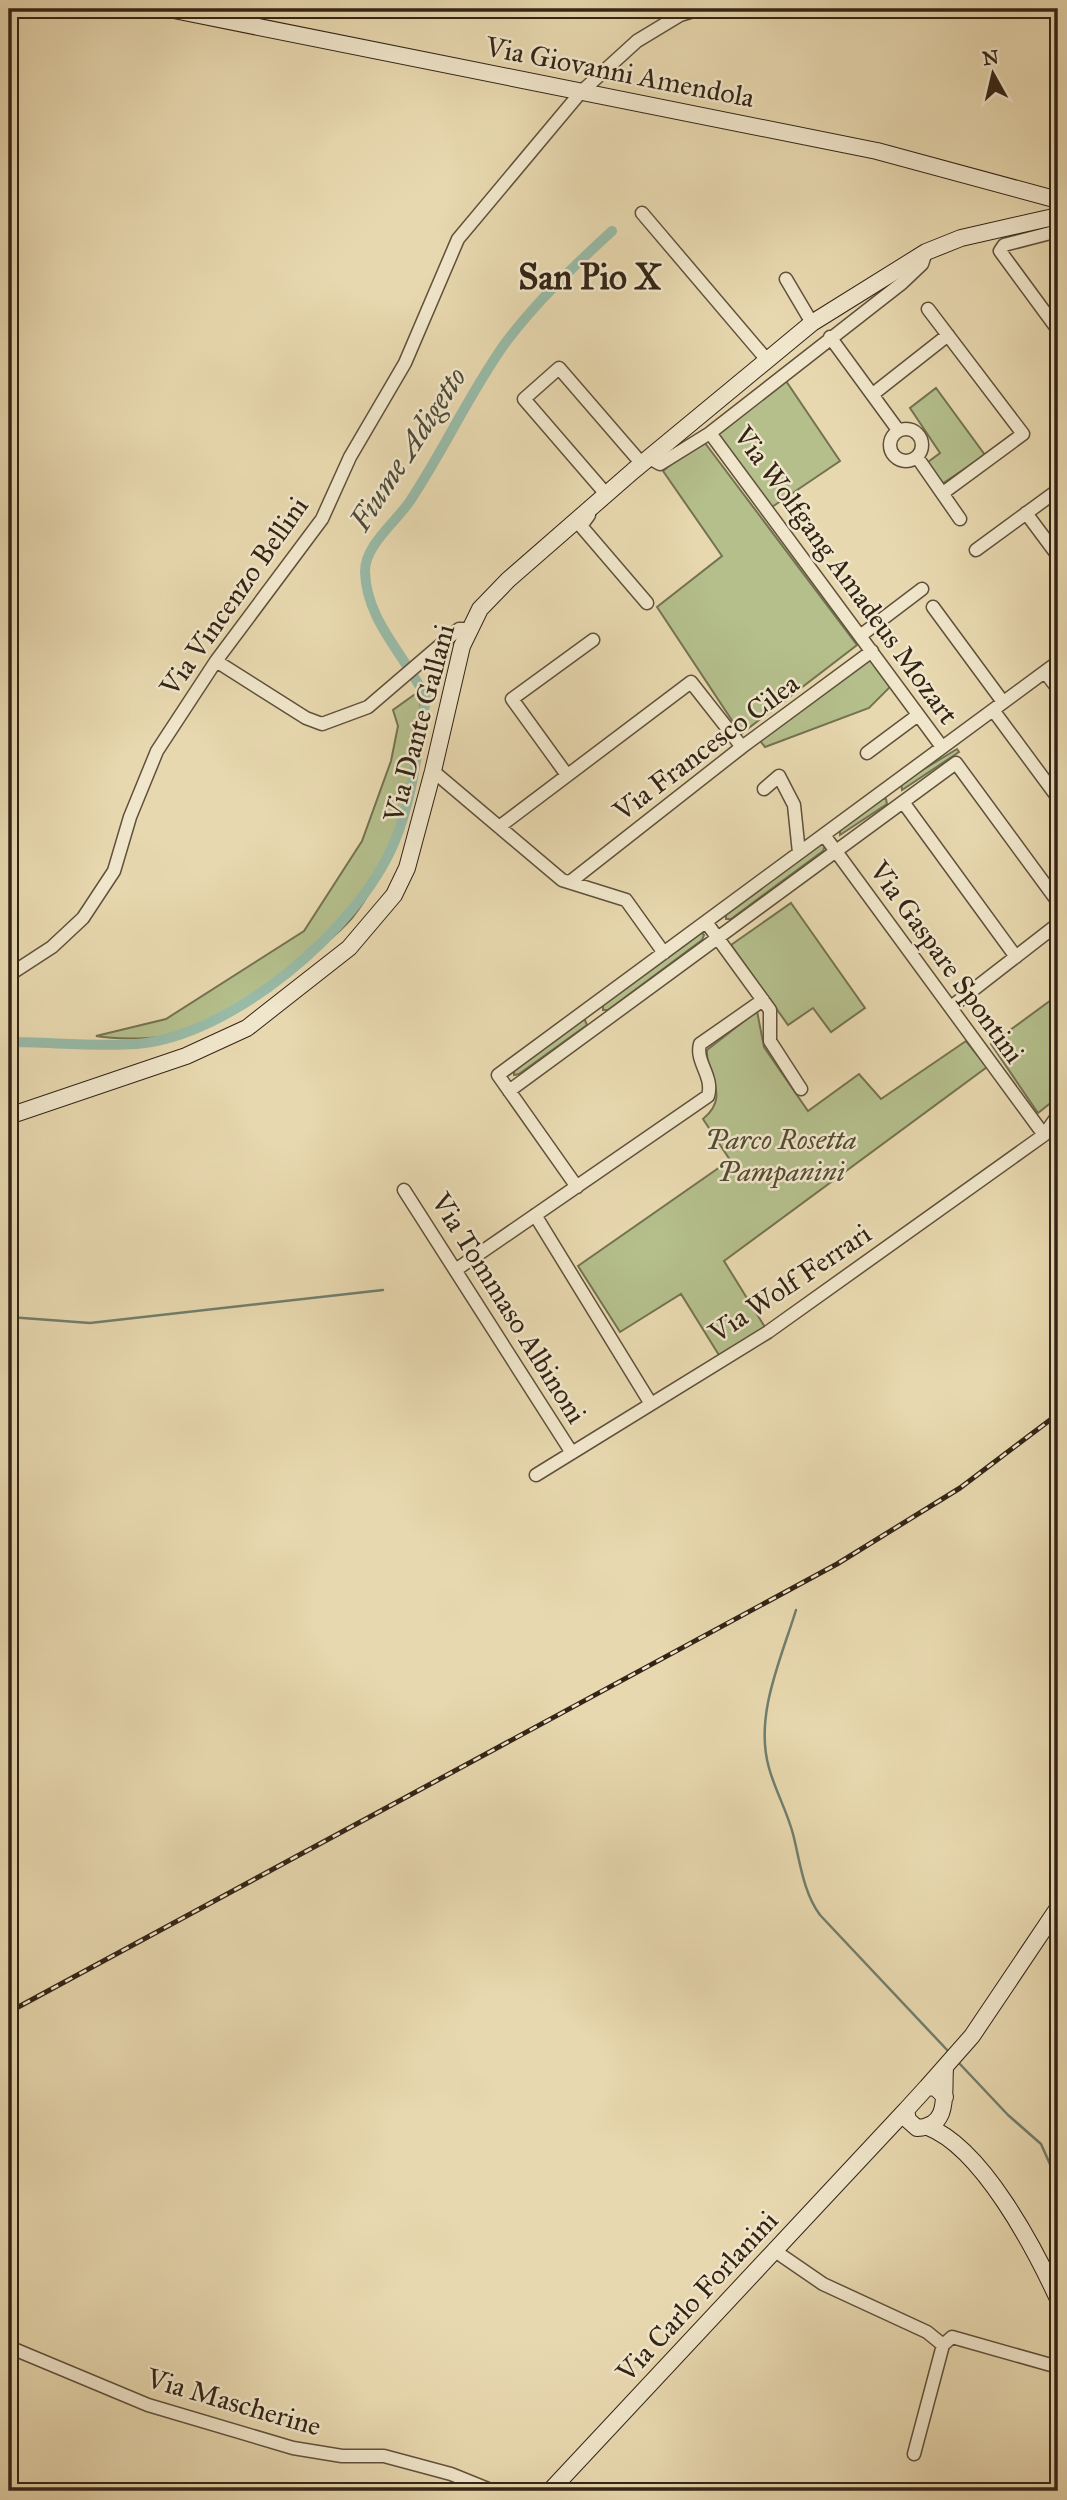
<svg xmlns="http://www.w3.org/2000/svg" width="1067" height="2500" font-family="'IM FELL Great Primer',serif">
<rect width="100%" height="100%" fill="#e8d8af"/>
<filter id="stains"><feTurbulence type="fractalNoise" baseFrequency=".00286" numOctaves="4"/><feColorMatrix values="0 0 0 0 .2 0 0 0 0 .09 0 0 0 0 .02 0 0 0 .5 -.17"/></filter>
<radialGradient id="worn" r=".72"><stop offset=".6" stop-color="#630" stop-opacity="0"/><stop offset="1" stop-color="#630" stop-opacity=".3"/></radialGradient>
<path fill="#b4bf8c" stroke="#747251" stroke-width="2" d="M782,375L840,461L772,507L714,430Z
M936,388L985,455L942,484L928,462L940,453L910,408Z
M702,439L857,645L741,734L657,607L722,556L663,471Z
M871,656L892,685L869,708L765,747L760,741Z
M418,692C425,711 416,740 413,761C407,812 385,877 352,918C329,945 224,1022 192,1032C170,1039 119,1040 96,1036L166,1019L304,931L362,841L391,761L398,726L393,710Z
M957,749L959,752L902,790L901,783Z
M881,798L886,799L887,804L840,835V828Z
M822,843L825,846L823,851L731,919H726V913Z
M791,903L865,1008L831,1032L813,1008L788,1025L731,945Z
M701,932L704,935L702,940L608,1010H603V1003Z
M1058,995V1097L1038,1113L991,1044Z
M757,1011L764,1047L808,1111L859,1074L881,1099L966,1041L987,1067L724,1261L768,1332L722,1360L681,1294L620,1332L578,1266L730,1160L703,1119C732,1095 705,1076 707,1050Z
M584,1018L587,1025L519,1074L514,1075V1068Z"/>
<g fill="none" stroke-linecap="round" stroke-linejoin="round">
<path stroke="#707e6d" stroke-width="2.5" d="M9,1317L90,1323L383,1290
M796,1610C781,1659 754,1716 769,1768C775,1790 787,1811 793,1834C800,1861 803,1892 820,1915L949,2052
M958,2062L1008,2115L1041,2144L1058,2182"/>
<path stroke="#98baa7" stroke-width="10" d="M9,1042C50,1042 95,1047 136,1044C231,1037 358,929 394,843C413,799 418,746 426,698C406,656 366,621 365,571C365,545 396,522 410,501C444,450 470,392 506,342C537,301 574,266 612,231"/>
<defs>
<path id="street" d="M642,213L767,360
M1058,231L1004,245L1000,251L1058,330
M786,279L812,323
M928,309L1023,434L943,493
M830,337L898,430
M873,394L948,335
M890 445a16 16 0 1 1 32 0a16 16 0 1 1-32 0Z
M710,433L942,747
M917,457L960,519
M649,458L660,464L710,433L902,283L922,264L926,252
M601,501L606,494L524,399L559,368L642,464
M1026,513L1058,556
M589,515L581,526L647,603
M976,550L1058,490
M933,607L1003,702
M860,636L922,589
M216,661L306,718L322,724L368,707L459,629H468
M1045,672L1058,689
M993,710L1058,798
M867,753L918,715
M433,771L562,880L626,900L664,953
M567,775L512,699L593,640
M764,789L779,776L794,805L799,853
M903,802L1016,957
M499,827L691,682L742,747
M824,835L1044,1135
M570,882L742,747L872,651
M706,922L770,1010V1041L801,1089
M9,975L52,947L83,918L114,871L130,817L157,751L216,661L322,519L350,457L405,363L458,239L581,92L637,41L680,15L700,9
M951,1007L1058,924
M509,1091L956,763L1058,902
M577,1187L498,1075L1058,662
M404,1190L572,1453
M535,1215L651,1404
M457,1269L708,1096C714,1076 695,1062 700,1044L763,1000
M536,1475L768,1332L1044,1135L1058,1115
M775,2251L823,2284L927,2332L943,2345
M9,2347L148,2405L293,2448L342,2456H384L451,2474L493,2491
M914,2454L943,2345L952,2337L1058,2367"/>
<path id="secondary" d="M169,9L877,151L1058,200
M9,1116L186,1056L247,1028L349,948L394,895L407,868L433,771L462,646L480,609L508,580L633,471L812,323L926,252L961,238L1058,216
M945,2069C943,2092 951,2127 917,2128L908,2120L906,2110L927,2087L936,2088L945,2097
M927,2087L972,2036L1058,1908
M928,2127C982,2148 1034,2247 1058,2299
M550,2491L906,2110"/>
</defs>
<use href="#street" stroke="#60513c" stroke-width="15"/>
<use href="#secondary" stroke="#332416" stroke-width="18"/>
<use href="#street" stroke="#f0e6cb" stroke-width="12"/>
<use href="#secondary" stroke="#f0e6cb" stroke-width="16"/>
<defs>
<path id="rail" d="M9,2012L837,1564L960,1488L1058,1414"/>
</defs>
<use href="#rail" stroke="#332416" stroke-width="5"/>
<use href="#rail" stroke="#f0e6cb" stroke-width="2.5" stroke-dasharray="8" stroke-linecap="butt"/>
</g>
<g text-anchor="middle" dominant-baseline="central" stroke-width="5" stroke-linejoin="round" paint-order="stroke">
<g font-size="28" fill="#332416" stroke="#f0e6cb">
<text transform="translate(620 72) rotate(11)">Via Giovanni Amendola</text>
<text transform="translate(846 575) rotate(54)">Via Wolfgang Amadeus Mozart</text>
<text transform="translate(234 596) rotate(-55)">Via Vincenzo Bellini</text>
<text transform="translate(419 723) rotate(-75)">Via Dante Gallani</text>
<text transform="translate(706 747) rotate(-37)">Via Francesco Cilea</text>
<text transform="translate(947 962) rotate(54)">Via Gaspare Spontini</text>
<text transform="translate(790 1283) rotate(-34)">Via Wolf Ferrari</text>
<text transform="translate(509 1308) rotate(58)">Via Tommaso Albinoni</text>
<text transform="translate(697 2296) rotate(-47)">Via Carlo Forlanini</text>
<text transform="translate(234 2402) rotate(16)">Via Mascherine</text>
</g>
<g font-size="28" font-style="italic" fill="#534b34" stroke="#f0e6cb">
<text x="781" y="1139">Parco Rosetta<tspan x="781" dy="32">Pampanini</tspan></text>
</g>
<g font-size="30" font-style="italic" fill="#4c4a3a" stroke="#f0e6cb">
<text transform="translate(408 449) rotate(-57)">Fiume Adigetto</text>
</g>
<g font-size="35" font-weight="bold" fill="#332416" stroke="#f0e6cb">
<text x="590" y="277">San Pio X</text>
</g>
</g>
<rect width="1067" height="2500" fill="none" stroke="#e8d8af" stroke-width="35"/>
<rect x="10" y="10" width="1046" height="2479" fill="none" stroke="#332416" stroke-width="3.5"/>
<rect x="18" y="18" width="1032" height="2465" fill="none" stroke="#332416" stroke-width="2"/>
<g transform="translate(993 74) rotate(352)" stroke="#f0e6cb" stroke-width="5" paint-order="stroke">
<path d="M0-5L12 26L0 18L-12 26Z" fill="#332416"/>
<text y="-10" font-size="19" font-weight="bold" text-anchor="middle" fill="#332416">N</text>
</g>
<rect width="100%" height="100%" filter="url(#stains)"/>
<rect width="100%" height="100%" fill="url(#worn)"/>
</svg>
